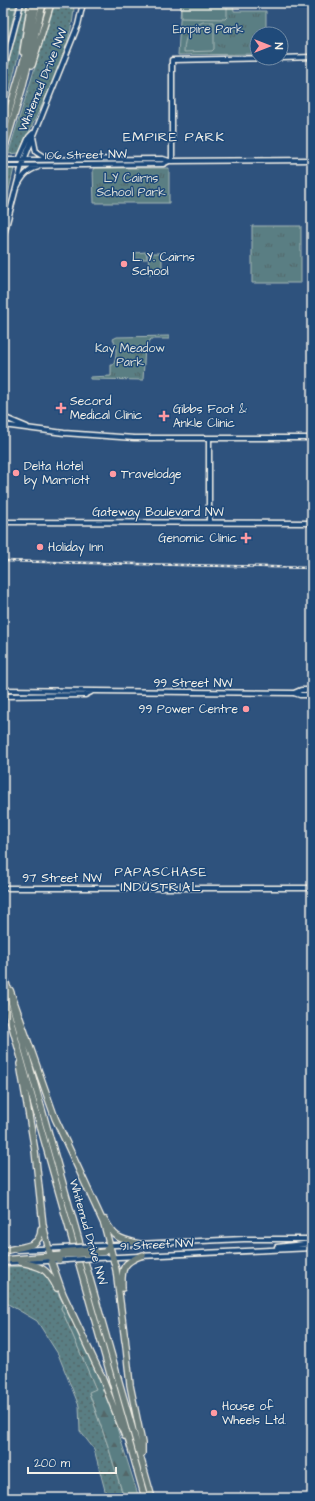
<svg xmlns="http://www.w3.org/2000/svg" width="315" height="1501" font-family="'Architects Daughter',sans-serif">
<defs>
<pattern id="grass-dots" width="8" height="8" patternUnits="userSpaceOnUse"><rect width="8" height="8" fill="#5a7e83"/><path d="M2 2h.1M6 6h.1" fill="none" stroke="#526668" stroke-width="1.8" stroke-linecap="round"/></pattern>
<pattern id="forest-firs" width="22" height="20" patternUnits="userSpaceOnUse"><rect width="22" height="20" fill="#5a7e83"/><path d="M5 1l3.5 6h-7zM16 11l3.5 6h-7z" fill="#526668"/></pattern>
<pattern id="park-tufts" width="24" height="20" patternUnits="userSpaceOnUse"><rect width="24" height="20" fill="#5a7e83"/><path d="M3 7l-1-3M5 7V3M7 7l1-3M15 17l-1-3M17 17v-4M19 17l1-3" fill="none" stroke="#526668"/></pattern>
</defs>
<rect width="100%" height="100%" fill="#2e527d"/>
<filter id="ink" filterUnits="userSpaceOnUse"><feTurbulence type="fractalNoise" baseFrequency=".025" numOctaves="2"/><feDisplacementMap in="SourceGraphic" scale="8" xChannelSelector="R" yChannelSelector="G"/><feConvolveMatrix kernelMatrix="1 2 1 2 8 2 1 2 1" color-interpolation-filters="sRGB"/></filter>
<g filter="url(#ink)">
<path fill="url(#grass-dots)" stroke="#a7b8b6" d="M22,3H27L18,57L3,118V82Z
M55,3H74C75,45 37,114 19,153L8,154Z
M14,168L4,212L3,226V175L4,169Z
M30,1266C48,1269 55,1288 63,1303L61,1308L96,1389L89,1393L108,1446L124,1498H107L94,1449L80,1431L79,1406L58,1354L37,1321L3,1301V1267Z"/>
<path fill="url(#forest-firs)" stroke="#a7b8b6" d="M63,1303L91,1358L108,1399L139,1498H124L108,1446L89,1392L96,1389L61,1308Z"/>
<path fill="url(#park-tufts)" stroke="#a7b8b6" d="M5,3H17L3,57V12Z
M181,3H233L234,11H266V34H257V54L178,55Z
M95,168H169V203H94L93,169Z
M252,226H301V283H252Z
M148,253H162V274H149Z
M169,336V339H151L145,347L143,380L90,379V377L111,376V365H113C117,359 117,345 113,339L117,337Z"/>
<path fill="#5a7e83" stroke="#a7b8b6" d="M181,3H227V17L225,19L181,18Z
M203,22H214V49L212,51L184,52C184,37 190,27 203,22Z
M146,252L147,259H134V253Z"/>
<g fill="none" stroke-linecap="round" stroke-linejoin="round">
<defs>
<path id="secondary" d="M281,58L312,57
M3,72L21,3
M33,137L36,152L47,159
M3,160L163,159L169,161L312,160
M19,160L29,137L33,133
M172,161V60L280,58
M3,166L163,164L169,161
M17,187C22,177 27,170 38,167
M3,238L22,165L78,25L83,3
M3,417L27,427
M3,425L64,433L134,438H312
M3,522L312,523
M209,522V438
M3,690L294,693L300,695H312
M294,693L301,690H312
M4,696L85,695L91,692
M3,888H312
M94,1246L244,1239H312
M277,1247L312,1243
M17,1250L63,1248
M97,1258L312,1248
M28,1262L66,1260
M3,1263L22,1262"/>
<path id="highway" d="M23,52L31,3
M32,65L51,3
M3,133L25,56L37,3
M3,153L22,89L43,3
M3,696H6
M3,972L152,1498
M10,990L55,1118L104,1224L116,1270L125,1341
M3,994L145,1498
M20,1064L35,1151L43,1225L52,1263L63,1294L101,1375L125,1436
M105,1220C115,1239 120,1239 140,1244
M5,1251C19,1246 41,1249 41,1229
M96,1253L105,1252L109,1245
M51,1256L59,1260
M3,1260L64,1255
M20,1262C41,1266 47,1268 57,1288
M122,1288C121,1268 123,1262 143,1255
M125,1337L130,1385L142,1443V1453"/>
</defs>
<use href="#secondary" stroke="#f4f1e8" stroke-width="7"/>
<use href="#highway" stroke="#f4f1e8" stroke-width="8"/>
<use href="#secondary" stroke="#1f4a7a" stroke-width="4"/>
<use href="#highway" stroke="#6d7e7c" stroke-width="5.5"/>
<defs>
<path id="rail" d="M3,561L312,568"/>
</defs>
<use href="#rail" stroke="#f4f1e8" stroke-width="2.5"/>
<use href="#rail" stroke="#1f4a7a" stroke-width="1" stroke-dasharray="3" stroke-linecap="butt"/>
<defs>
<path id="secondary-bridge" d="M63,1248L94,1246
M66,1260L97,1258"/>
<path id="highway-bridge" d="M63,1252L95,1249
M64,1255L96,1253"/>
</defs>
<use href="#secondary-bridge" stroke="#f4f1e8" stroke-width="7" stroke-linecap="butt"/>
<use href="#highway-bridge" stroke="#f4f1e8" stroke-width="8" stroke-linecap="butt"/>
<use href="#secondary-bridge" stroke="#1f4a7a" stroke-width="4"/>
<use href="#highway-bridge" stroke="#6d7e7c" stroke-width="5.5"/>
</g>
</g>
<g fill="#ff9aa2" stroke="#1f4a7a" stroke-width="1.5">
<circle cx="124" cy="264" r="4"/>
<path d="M59 402h4v4h4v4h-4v4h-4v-4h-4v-4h4z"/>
<path d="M162 410h4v4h4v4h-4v4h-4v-4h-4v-4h4z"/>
<circle cx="16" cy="473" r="4"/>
<circle cx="113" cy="474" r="4"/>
<path d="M244 532h4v4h4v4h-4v4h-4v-4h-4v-4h4z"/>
<circle cx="40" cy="547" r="4"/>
<circle cx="246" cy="709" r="4"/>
<circle cx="214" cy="1413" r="4"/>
</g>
<g text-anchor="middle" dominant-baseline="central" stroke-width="3" stroke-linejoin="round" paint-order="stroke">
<g font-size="12" fill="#dde0d9" stroke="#1f4a7a">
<text x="208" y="29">Empire Park</text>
<text x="131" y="178">LY Cairns<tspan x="131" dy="14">School Park</tspan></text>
<text x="130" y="348">Kay Meadow<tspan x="130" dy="14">Park</tspan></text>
</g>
<g font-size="12" fill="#f4f1e8" stroke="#1f4a7a">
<text transform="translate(43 80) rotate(-68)">Whitemud Drive NW</text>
<text transform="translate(86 155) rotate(-1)">106 Street NW</text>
<text x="158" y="512">Gateway Boulevard NW</text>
<text x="193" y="683">99 Street NW</text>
<text x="62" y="878">97 Street NW</text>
<text transform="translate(88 1232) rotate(74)">Whitemud Drive NW</text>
<text transform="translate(157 1245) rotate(-3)">91 Street NW</text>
</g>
<g font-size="12" fill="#f4f1e8" stroke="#1f4a7a" text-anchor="start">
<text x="132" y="257">L. Y. Cairns<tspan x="132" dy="14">School</tspan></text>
<text x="70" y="401">Secord<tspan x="70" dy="14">Medical Clinic</tspan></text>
<text x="173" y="409">Gibbs Foot &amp;<tspan x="173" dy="14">Ankle Clinic</tspan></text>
<text x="24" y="466">Delta Hotel<tspan x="24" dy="14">by Marriott</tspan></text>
<text x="121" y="474">Travelodge</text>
<text x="237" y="538" text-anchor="end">Genomic Clinic</text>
<text x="48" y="547">Holiday Inn</text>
<text x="238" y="709" text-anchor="end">99 Power Centre</text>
<text x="222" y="1406">House of<tspan x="222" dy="14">Wheels Ltd.</tspan></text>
</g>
<g font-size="13" letter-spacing="1" fill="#f4f1e8" stroke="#1f4a7a">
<text x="161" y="872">PAPASCHASE<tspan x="161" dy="15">INDUSTRIAL</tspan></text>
</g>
<g font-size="14" letter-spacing="1" fill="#f4f1e8" stroke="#1f4a7a">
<text x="174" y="137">EMPIRE PARK</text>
</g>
</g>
<rect width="315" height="1501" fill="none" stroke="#1f4a7a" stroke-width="16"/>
<rect x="8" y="8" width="299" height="1485" fill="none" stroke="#f4f1e8" stroke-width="1.5" filter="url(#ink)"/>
<g transform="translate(269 46) rotate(90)"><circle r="19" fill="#1f4a7a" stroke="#748da6"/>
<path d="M0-3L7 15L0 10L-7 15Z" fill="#ff9aa2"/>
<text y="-6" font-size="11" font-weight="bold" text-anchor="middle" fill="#f4f1e8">N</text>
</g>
<path d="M28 1467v6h88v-6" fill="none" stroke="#f4f1e8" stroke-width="2"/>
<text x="34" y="1467" font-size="12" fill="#f4f1e8" stroke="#1f4a7a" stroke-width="3" paint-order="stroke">200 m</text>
</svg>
